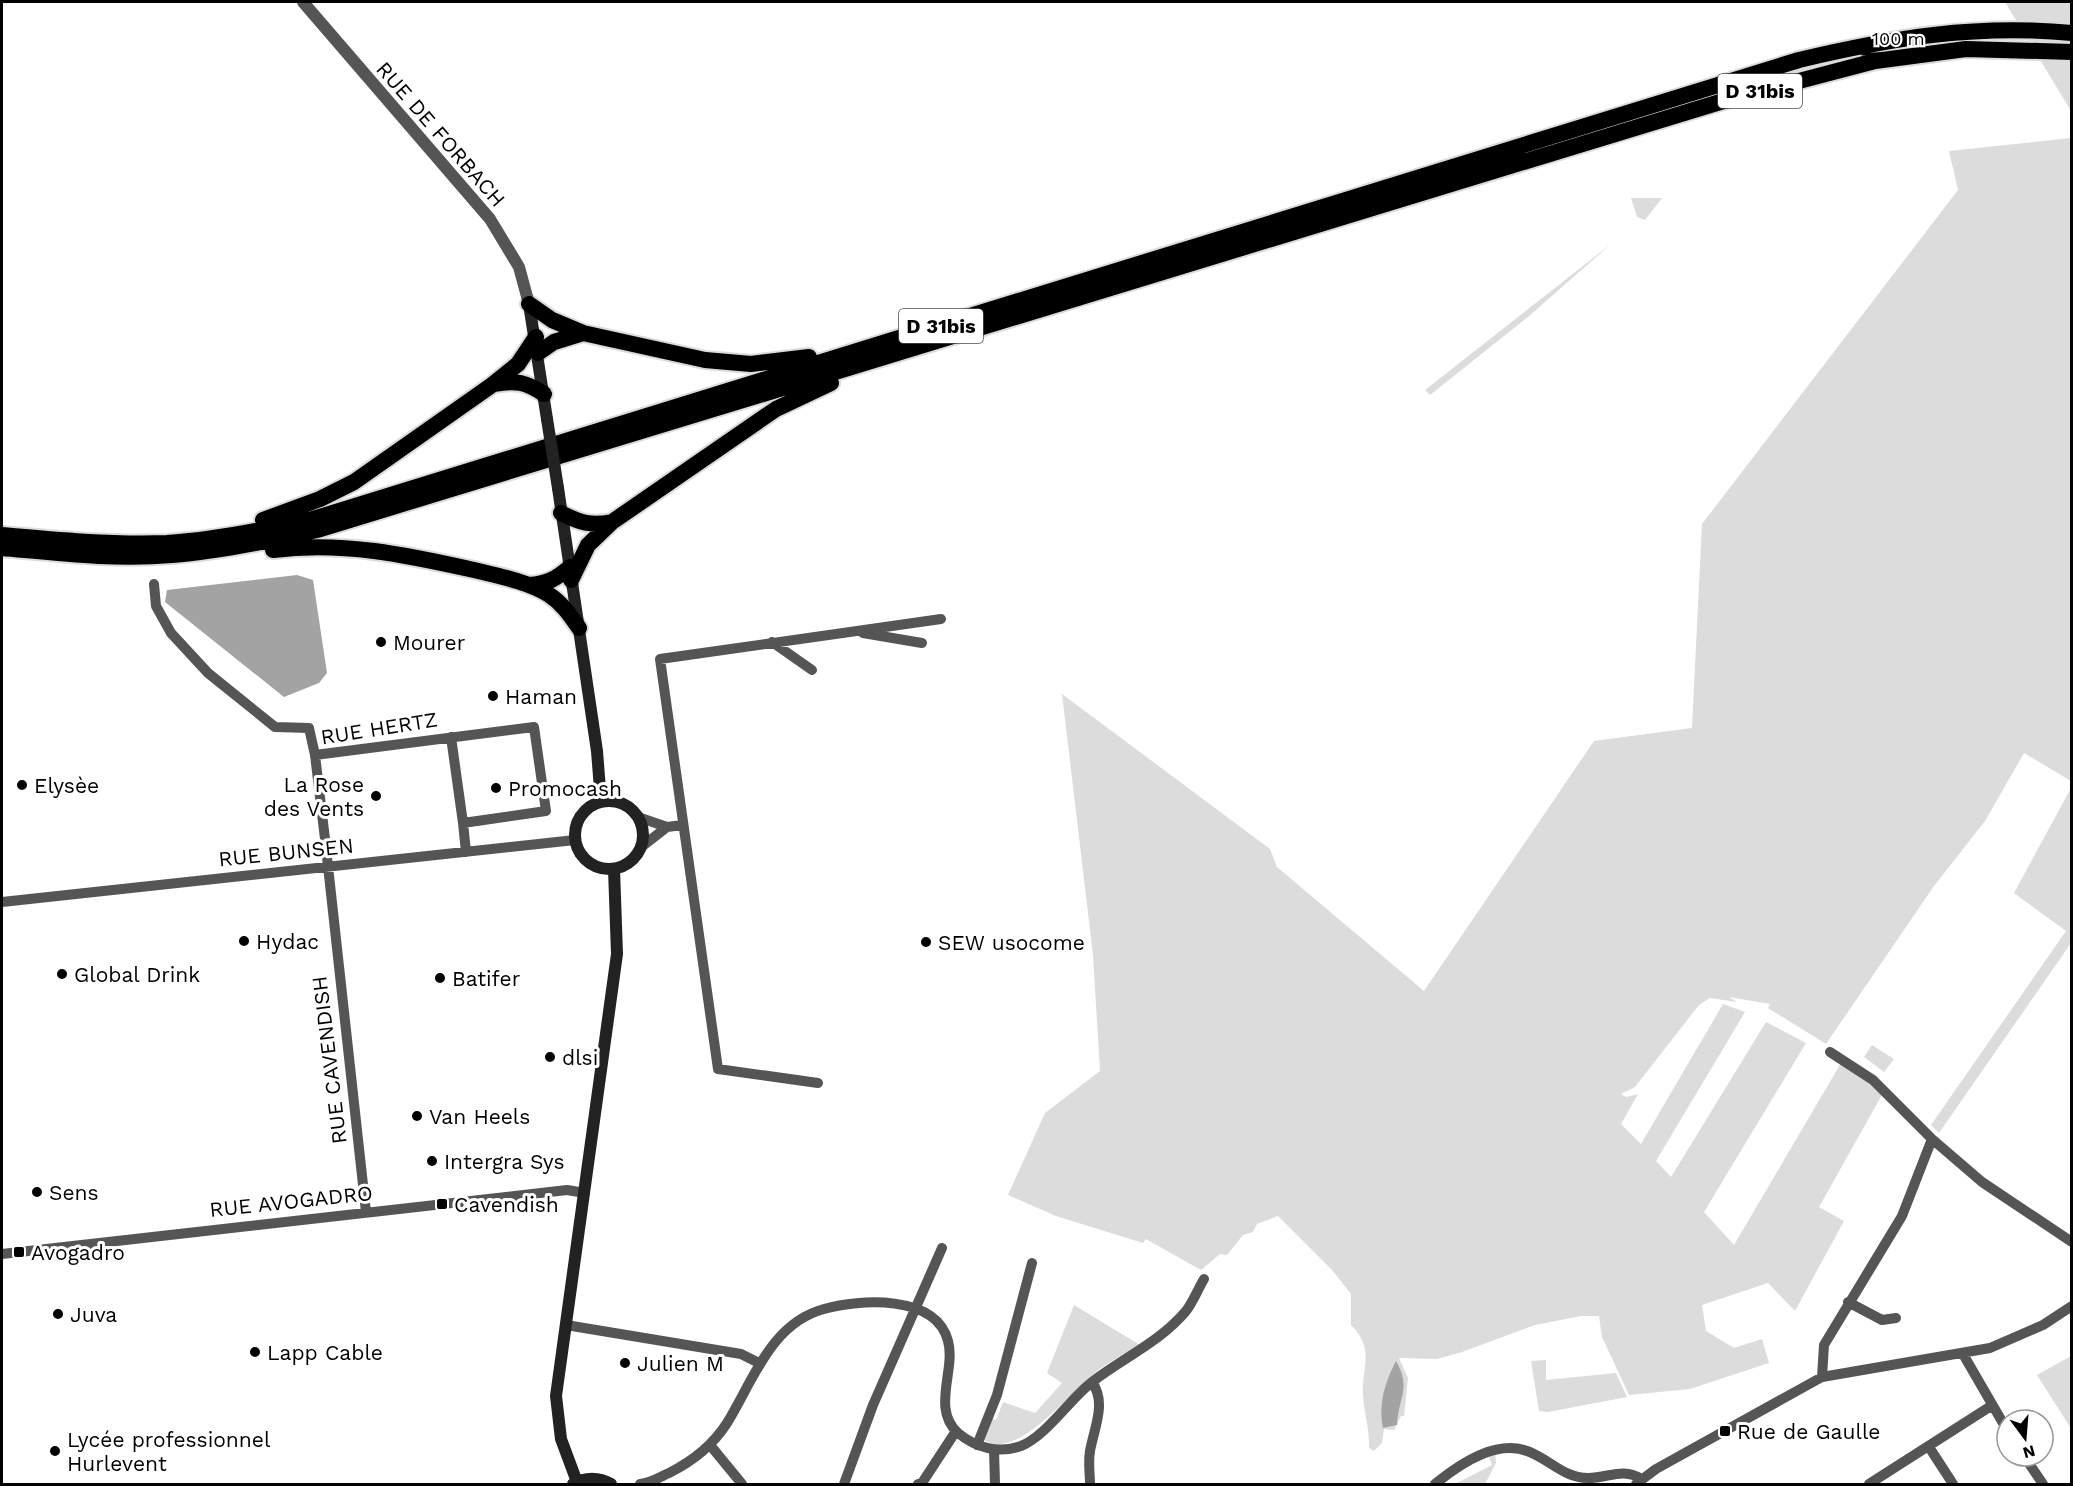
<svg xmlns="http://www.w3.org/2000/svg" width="2073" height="1486" font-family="'Work Sans',sans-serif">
<rect width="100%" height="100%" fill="#fff"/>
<path fill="#dcdcdc" d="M2005,2H2071V111Z
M2071,138V781L2024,753L1985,821L1934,886L1826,1044L1768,1008L1770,1004L1729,997L1737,1002L1710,998L1699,1005L1635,1087L1621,1094L1626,1097L1638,1094L1621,1124L1641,1144L1723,1004L1745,1012L1656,1161L1671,1177L1766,1022L1806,1043L1704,1212L1734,1245L1841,1063L1883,1093L1819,1207L1844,1221L1795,1311L1768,1283L1702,1305L1706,1331L1734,1348L1762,1339L1769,1363L1690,1389L1629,1395L1602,1337L1599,1316H1581L1535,1325L1462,1352L1437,1359L1399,1358L1408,1378L1404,1416H1401L1394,1430L1384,1429L1382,1443L1374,1451L1369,1448C1370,1430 1364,1414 1363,1396C1361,1367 1376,1350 1351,1325V1294L1333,1271L1278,1216L1257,1224L1253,1232L1243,1235L1227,1255L1220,1254L1201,1270L1146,1239L1143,1243L1056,1216L1008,1195L1045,1113L1100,1071L1093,955L1062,694L1270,849L1277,867L1424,991L1594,741L1692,728L1702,524L1958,190L1949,151Z
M1631,198H1662L1645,220L1637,217Z
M1611,244L1528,317L1430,395L1425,390Z
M2071,788V943L1939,1133L1931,1125L2066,931L2014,893Z
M1872,1045L1894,1059L1884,1072L1864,1057Z
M1074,1305L1140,1345C1125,1354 1109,1361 1096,1372C1071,1391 1017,1462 984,1440L992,1419L996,1420L1003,1402L1035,1413L1062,1383L1047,1373Z
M2071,1356L2072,1426L2070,1427L2037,1375Z
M1546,1360V1380L1616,1373L1627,1397L1548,1412L1539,1411L1531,1361Z
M1495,1450L1496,1463L1485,1484H1455L1492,1465L1487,1452Z"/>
<path fill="#a3a3a3" d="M297,575L313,580L327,673L319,683L284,697L165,602L167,590Z
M1396,1361C1412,1389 1398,1397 1397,1425L1383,1428C1378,1404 1385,1382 1396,1361Z"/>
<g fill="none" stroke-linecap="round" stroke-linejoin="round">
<defs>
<path id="trunk" d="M529,304L552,320L583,333L705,360L751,364L809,357
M538,353L554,342L583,333
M495,384C516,380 526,382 544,394
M561,513C580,523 591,526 612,522L776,409L831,383
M263,520L320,499L354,482L492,385L518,364L536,337
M2,535C57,540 112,545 167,543C216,540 265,530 313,519L1799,60C1891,38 1976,24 2072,33
M2,548C58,553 115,560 172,555C221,551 269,541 317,530L1730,99L1875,61L1966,49L2072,52
M273,550C342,541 407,555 474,570C498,576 526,581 548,594C562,603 570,615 579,628
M571,580L588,545L612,522
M529,585C547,584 556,579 570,567"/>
</defs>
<use href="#trunk" stroke="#dbdbdb" stroke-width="20"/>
<path stroke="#555" stroke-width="10" d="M154,584L156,606L171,633L208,673L275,727L309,728L315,755L325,839L366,1212
M863,633L922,643
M772,642L812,670
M315,755L534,727L546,811L463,823L451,737
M638,817L667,827L683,825
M463,823L466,852
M640,848L667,827
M2,902L575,840
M1830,1052L1873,1080L1932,1139L1982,1182L2072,1242
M818,1083L718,1069L660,659L941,619
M2,1254L567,1190L585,1193
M1848,1302L1882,1320L1896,1318
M566,1325L741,1354L759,1363
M1963,1354L2007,1430
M1822,1377L1824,1345L1902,1216L1932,1139
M710,1445L742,1484
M977,1445L997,1395L1032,1263
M1929,1447L1953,1484
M994,1450L995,1484
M2024,1456L2043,1484
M640,1484C651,1483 660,1477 669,1473C693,1461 713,1445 727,1423C753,1381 771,1323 824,1309C859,1299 936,1294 948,1341C956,1370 931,1409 958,1433C976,1448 999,1454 1021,1446C1046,1436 1070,1399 1092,1382C1123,1358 1160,1342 1186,1311C1193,1302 1198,1289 1204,1279
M844,1484L873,1405L942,1248
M918,1484L922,1483L956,1431
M1090,1484C1090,1474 1088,1462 1090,1451C1094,1428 1107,1403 1092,1382
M1435,1484C1461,1463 1500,1436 1534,1454C1553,1463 1566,1478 1588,1478C1609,1478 1622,1467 1642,1479
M1636,1484L1656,1469L1822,1377L1990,1348L2043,1325L2072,1306
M1869,1484L1991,1406"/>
<path stroke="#555" stroke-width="12" d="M303,2L490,219L519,267L529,304"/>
<path stroke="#222" stroke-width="12" d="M529,304L547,419
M558,488L597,751L601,802
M575 835a34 34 0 1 1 68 0a34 34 0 1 1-68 0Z
M577,1482L561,1439L556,1396L617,954L614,869
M573,1484C585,1477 599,1477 611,1484"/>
<use href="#trunk" stroke="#000" stroke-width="16"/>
<path stroke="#222" stroke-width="12" d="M547,419L558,488"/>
</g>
<g fill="#000" stroke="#fff" stroke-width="2">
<circle cx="381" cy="642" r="6"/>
<circle cx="493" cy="696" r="6"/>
<circle cx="22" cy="785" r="6"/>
<circle cx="496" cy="788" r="6"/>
<circle cx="376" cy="796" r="6"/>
<circle cx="244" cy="941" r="6"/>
<circle cx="926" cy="942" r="6"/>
<circle cx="62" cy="974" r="6"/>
<circle cx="440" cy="978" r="6"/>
<circle cx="550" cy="1057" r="6"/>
<circle cx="417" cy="1116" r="6"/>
<circle cx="432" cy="1161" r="6"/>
<circle cx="37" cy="1192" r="6"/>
<rect x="436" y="1198" width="12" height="12" rx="3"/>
<rect x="13" y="1246" width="12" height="12" rx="3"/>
<circle cx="58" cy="1314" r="6"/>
<circle cx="255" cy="1352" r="6"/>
<circle cx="625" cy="1363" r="6"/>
<rect x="1719" y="1425" width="12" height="12" rx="3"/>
<circle cx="55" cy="1451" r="6"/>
</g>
<g text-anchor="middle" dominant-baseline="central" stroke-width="6" stroke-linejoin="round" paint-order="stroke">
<g fill="#fff" stroke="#4c4c4c" stroke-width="1.5">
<rect x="1718" y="74" width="84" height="34" rx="4.5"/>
<rect x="899" y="309" width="84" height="34" rx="4.5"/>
</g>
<g font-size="20" font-weight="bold" fill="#000">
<text x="1760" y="91">D 31bis</text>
<text x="941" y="326">D 31bis</text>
</g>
<g font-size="21" fill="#000" stroke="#fff">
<text transform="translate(441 134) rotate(49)">RUE DE FORBACH</text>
<text transform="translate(379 728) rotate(-9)">RUE HERTZ</text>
<text transform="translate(286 852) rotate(-6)">RUE BUNSEN</text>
<text transform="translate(329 1060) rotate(-97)">RUE CAVENDISH</text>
<text transform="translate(291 1201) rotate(-6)">RUE AVOGADRO</text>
</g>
<g font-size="21" fill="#000" stroke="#fff" text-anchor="start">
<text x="393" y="642">Mourer</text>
<text x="505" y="696">Haman</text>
<text x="364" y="784" text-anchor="end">La Rose<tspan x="364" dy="24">des Vents</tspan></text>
<text x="34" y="785">Elysèe</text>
<text x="508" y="788">Promocash</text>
<text x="256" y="941">Hydac</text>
<text x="938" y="942">SEW usocome</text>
<text x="74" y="974">Global Drink</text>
<text x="452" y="978">Batifer</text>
<text x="562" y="1057">dlsi</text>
<text x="429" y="1116">Van Heels</text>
<text x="444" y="1161">Intergra Sys</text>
<text x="49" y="1192">Sens</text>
<text x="454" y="1204">Cavendish</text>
<text x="31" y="1252">Avogadro</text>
<text x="70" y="1314">Juva</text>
<text x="267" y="1352">Lapp Cable</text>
<text x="637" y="1363">Julien M</text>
<text x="1737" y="1431">Rue de Gaulle</text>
<text x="67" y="1439">Lycée professionnel<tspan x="67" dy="24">Hurlevent</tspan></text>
</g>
</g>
<rect width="2073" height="1486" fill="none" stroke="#000000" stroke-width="6"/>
<g transform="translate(2025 1438) rotate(164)"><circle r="28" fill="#ffffff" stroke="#999999" stroke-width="1.5"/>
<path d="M0-4.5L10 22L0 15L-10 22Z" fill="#000000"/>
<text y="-9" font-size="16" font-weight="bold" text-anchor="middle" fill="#000000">N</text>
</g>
<path d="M1863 45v9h134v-9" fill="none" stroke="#000000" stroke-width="3"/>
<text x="1872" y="45" font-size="18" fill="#000000" stroke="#ffffff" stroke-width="4.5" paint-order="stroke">100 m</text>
</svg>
